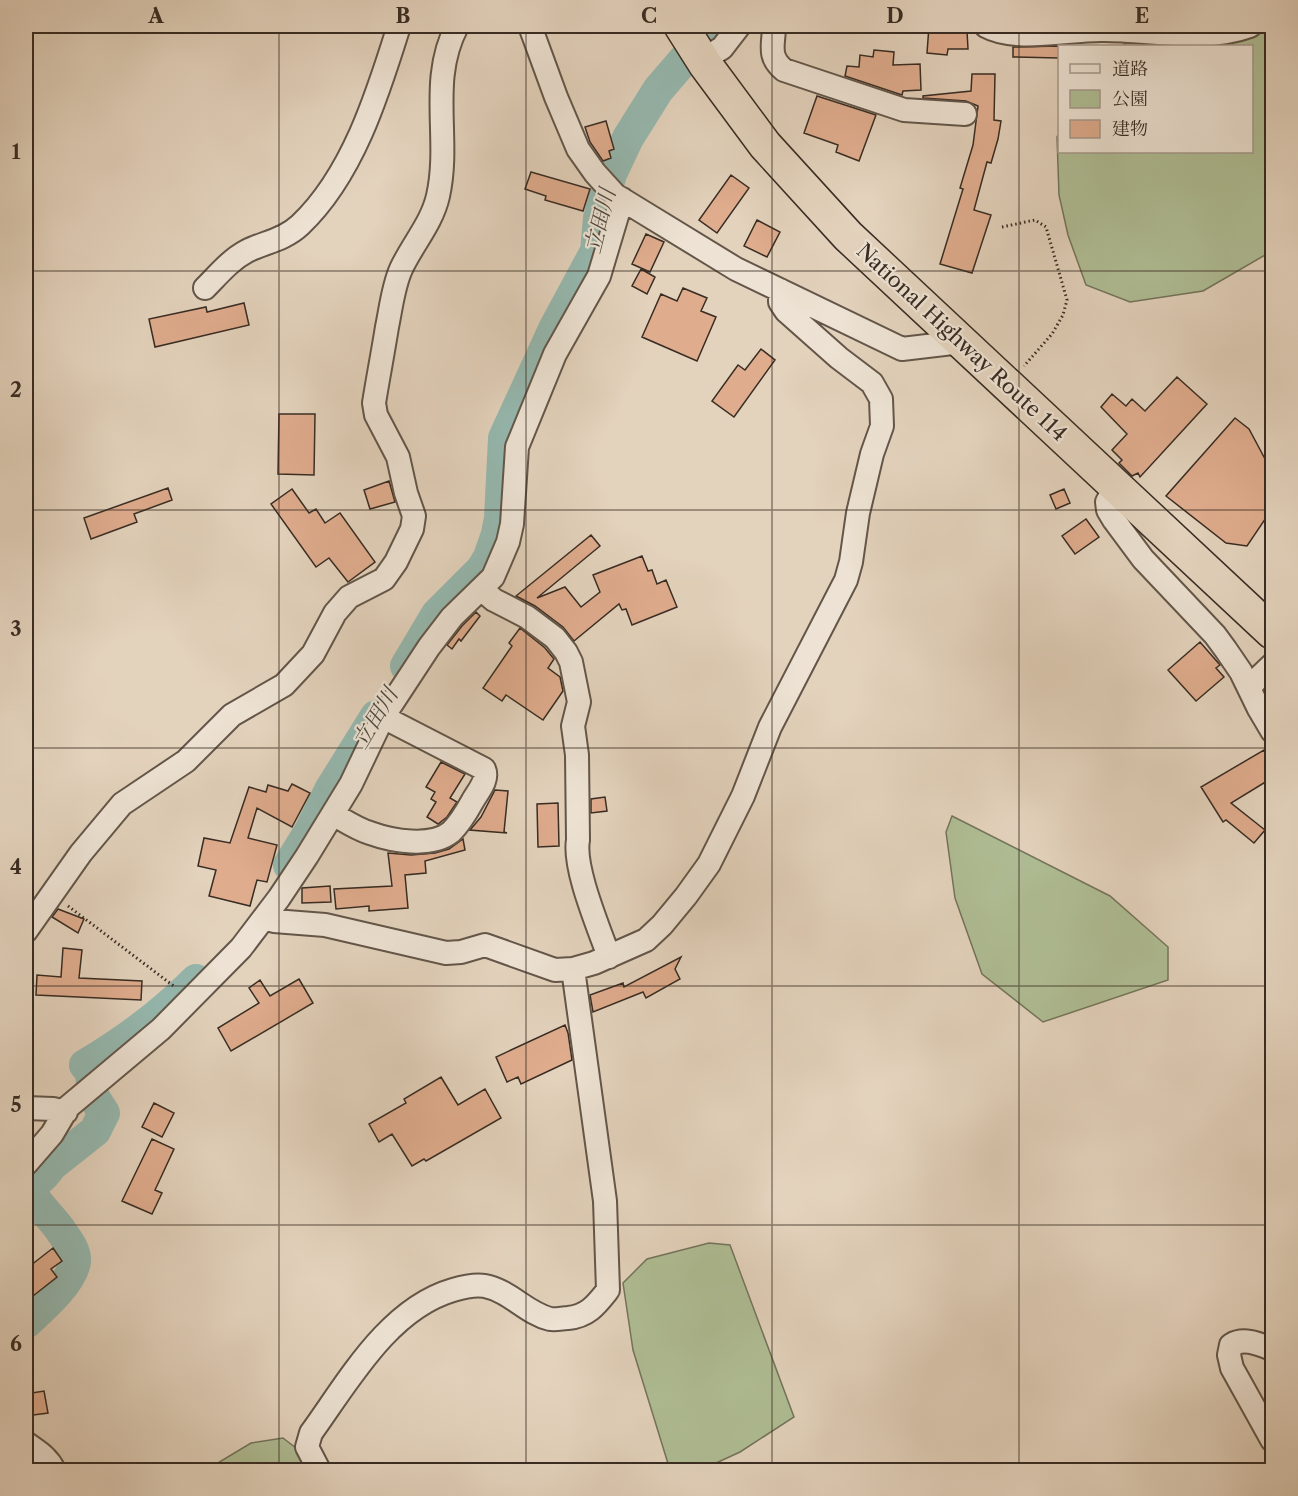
<svg xmlns="http://www.w3.org/2000/svg" width="1298" height="1496" font-family="'Libre Caslon Text','Noto Serif JP',serif">
<rect width="100%" height="100%" fill="#e3d2bc"/>
<filter id="stains"><feTurbulence type="fractalNoise" baseFrequency=".00333" numOctaves="4"/><feColorMatrix values="0 0 0 0 .2 0 0 0 0 .09 0 0 0 0 .02 0 0 0 .5 -.17"/></filter>
<radialGradient id="worn" r=".72"><stop offset=".6" stop-color="#630" stop-opacity="0"/><stop offset="1" stop-color="#630" stop-opacity=".3"/></radialGradient>
<path fill="#afbd94" stroke="#74745c" stroke-width="1.5" d="M1148,26H1272V251L1203,291L1130,302L1086,285L1068,235L1059,195L1057,137L1059,134L1060,152H1252V46H1122Z
M952,816L1110,896L1168,947V980L1043,1022L982,974L955,898L946,832Z
M709,1243L730,1245L794,1417L740,1452L701,1470H670L633,1350L623,1283L647,1259Z
M283,1438L305,1455L310,1470H206L251,1443Z"/>
<g fill="none" stroke-linecap="round" stroke-linejoin="round">
<path stroke="#95b8af" stroke-width="32" d="M406,666L437,614L482,569L489,557L497,534L500,518L504,438L555,327L596,251L599,218L611,174L628,138L658,90L713,26
M289,865L310,831L330,790L376,716
M26,1323C40,1310 73,1282 75,1261C76,1250 65,1237 59,1228C49,1215 38,1205 29,1191L31,1187L44,1175L52,1165L95,1131L104,1113L93,1096L91,1072L85,1065C126,1041 162,1014 196,980"/>
</g>
<path fill="#dfac8d" stroke="#382c23" stroke-width="1.5" d="M929,26H949V31H967L968,49H948L947,55L927,53Z
M1059,46V58L1013,57V47Z
M874,50L894,52L893,65L920,64L921,90L903,91L902,95L845,76L847,66L859,67L860,55L873,57Z
M972,74H995L994,120L1001,121L998,139L991,163L987,162L974,210L991,215L972,273L940,264L963,189L960,188L973,145L978,106L966,101L923,98V96L971,91Z
M817,96L876,115L859,161L836,152L838,145L804,133Z
M606,121L614,149L609,151L611,158L603,161L590,142L585,127Z
M531,172L590,189L583,211L545,200L546,196L525,189Z
M731,175L749,188L717,233L699,220Z
M757,220L780,232L767,257L744,246Z
M646,234L664,242L650,272L632,264Z
M641,269L655,277L647,294L632,286Z
M683,288L707,298L701,311L716,317L697,361L642,337L661,294L677,301Z
M244,303L249,325L155,347L149,319L206,307L207,312Z
M761,349L775,360L734,417L712,401L738,365L745,370Z
M1177,377L1207,404L1140,477L1138,473L1132,476L1119,463L1122,460L1112,450L1127,434L1101,407L1112,394L1126,406L1132,399L1145,411Z
M279,414H315L314,475L278,474Z
M1235,418L1249,429L1272,472V509L1247,546L1226,543L1166,496Z
M389,481L395,502L370,509L364,490Z
M168,488L172,500L134,514L137,522L91,539L84,518Z
M292,489L309,513L316,509L325,523L340,513L375,562L348,582L329,558L316,567L271,504Z
M1064,489L1070,503L1056,509L1050,495Z
M1086,519L1099,537L1075,554L1062,536Z
M591,535L600,546L537,598L565,587L581,607L600,592L593,575L642,556L648,571L652,570L657,584L666,580L677,607L632,625L626,609L622,610L619,604L574,641L563,627L535,606L516,596Z
M476,612L480,616L461,641L459,639L452,649L447,645L462,626Z
M520,628L545,648L554,659L548,668L560,677L563,691L543,720L506,695L502,701L483,688L512,646L509,643Z
M1200,642L1220,665L1216,668L1224,677L1196,701L1168,670Z
M1264,750L1272,765V778L1231,803L1265,830L1254,843L1226,820L1223,822L1201,787Z
M441,762L465,774L450,798L457,802L447,817L438,824L427,817L436,802L431,799L435,792L426,787Z
M292,784L310,793L292,827L257,808L248,838L277,845L267,882L257,880L250,906L209,896L216,870L198,866L204,838L230,843L249,787L266,792L268,785L288,791Z
M495,790L508,791L504,832L507,833L470,830L481,817Z
M605,797L607,811L591,813V799Z
M558,803L559,846L538,847L537,804Z
M463,839L465,850L425,861L426,873L405,875L408,908L369,911V906L336,909L334,889L392,886L388,853L411,855L435,853L449,849Z
M330,886L331,902L302,903V888Z
M58,909L84,919L78,933L52,917Z
M63,948L82,950L79,978L142,981L141,1000L36,995L37,975L61,977Z
M681,957L675,969L680,979L646,998L643,992L593,1012L590,995L623,983L624,987Z
M299,979L313,1003L231,1051L218,1028L259,1003L249,988L260,980L270,996Z
M565,1025L568,1033L572,1060L521,1084L518,1077L507,1082L496,1057Z
M441,1077L458,1105L485,1089L501,1118L426,1161L424,1159L412,1166L392,1134L379,1142L369,1124L406,1103L404,1099Z
M154,1103L174,1113L162,1137L142,1127Z
M152,1139L174,1149L155,1190L162,1193L152,1214L122,1201Z
M53,1248L62,1261L51,1269L57,1277L33,1296L26,1286V1269Z
M44,1391L48,1413L26,1416V1394Z"/>
<g fill="none" stroke-linecap="round" stroke-linejoin="round">
<defs>
<path id="minor" d="M530,26L556,97L578,149L595,173L615,195L736,269L902,349L961,342
M774,26C774,44 767,56 784,70L904,110L965,114
M986,26C1017,43 1069,29 1104,30C1152,30 1203,43 1250,26
M702,60L722,48L739,26
M205,288C218,275 230,260 247,251C265,242 284,240 300,225C353,175 378,93 399,26
M1116,486L1107,502L1108,510L1114,520L1143,559L1215,635L1226,650L1241,672L1259,709L1272,731
M481,589L494,600L527,617L555,638L566,652L571,662L579,702L573,726L577,755L578,840C573,868 599,928 609,957
M1249,687L1272,665
M333,814C345,821 357,829 370,833C392,841 431,848 451,832C460,823 466,813 472,802C478,791 489,780 484,769L383,717
M266,915L274,921L325,925L446,953L461,952L485,945L555,970L573,969L594,963L646,940L662,925L686,896L709,864L743,796L770,727L846,580L851,562L858,513L872,454L882,426L881,399L872,383L839,358L786,311L780,302V290
M26,931L81,853L122,804L186,761L232,715L284,685L313,654L335,613L349,597L384,579L396,562L412,529L414,516L406,493L398,457L376,415L374,403C378,378 383,352 387,327C391,308 393,287 401,269C412,245 432,223 438,196C451,138 428,81 457,26
M26,1108L53,1109L66,1112
M26,1164L52,1134L68,1107L161,1029L241,948L279,898L307,856L351,784L383,717L429,647L452,617L493,577L508,542L512,524L517,447L555,354L599,276L622,199
M1272,1349C1259,1344 1244,1337 1231,1345L1229,1355L1232,1368L1272,1440
M26,1443C38,1452 47,1456 54,1470
M319,1470L307,1447L311,1433C348,1382 388,1309 453,1290C463,1287 475,1284 485,1286C510,1291 526,1313 550,1319C556,1320 563,1318 568,1318C588,1316 596,1305 608,1290L605,1201L573,969"/>
<path id="highway" d="M681,26L705,64L765,145L848,236L1272,632"/>
</defs>
<use href="#minor" stroke="#635649" stroke-width="26"/>
<use href="#highway" stroke="#382c23" stroke-width="36"/>
<path stroke="#382c23" stroke-width="3" stroke-dasharray="1.5 3" stroke-linecap="butt" d="M1002,227L1035,220L1046,227L1067,300L1063,315L1052,334L1024,366
M68,906L175,987"/>
<use href="#minor" stroke="#ede2d3" stroke-width="22"/>
<use href="#highway" stroke="#e3d2bc" stroke-width="33"/>
</g>
<path fill="none" stroke="#382c23" stroke-width="1.5" stroke-opacity="0.55" d="M279,26V1470M526,26V1470M772,26V1470M1019,26V1470M26,271H1272M26,510H1272M26,748H1272M26,986H1272M26,1225H1272"/>
<g text-anchor="middle" dominant-baseline="central" stroke-width="4.5" stroke-linejoin="round" paint-order="stroke">
<g font-size="21" fill="#382c23" stroke="#ede2d3">
<text transform="translate(962 342) rotate(43)">National Highway Route 114</text>
</g>
<g font-size="22" font-style="italic" fill="#4b483f" stroke="#ede2d3">
<text transform="translate(600 221) rotate(-76)">立田川</text>
<text transform="translate(375 718) rotate(-59)">立田川</text>
</g>
</g>
<rect width="1298" height="1496" fill="none" stroke="#e3d2bc" stroke-width="66"/>
<rect x="1058" y="45" width="195" height="108" fill="#ede2d3" stroke="#a5998d" stroke-width="1.5"/>
<rect x="1070" y="64" width="30" height="9" fill="#ede2d3" stroke="#a5998d" stroke-width="1.5"/>
<text x="1112" y="75" font-size="18" fill="#382c23">道路</text>
<rect x="1070" y="90" width="30" height="18" fill="#afbd94" stroke="#a5998d" stroke-width="1.5"/>
<text x="1112" y="105" font-size="18" fill="#382c23">公園</text>
<rect x="1070" y="120" width="30" height="18" fill="#dfac8d" stroke="#a5998d" stroke-width="1.5"/>
<text x="1112" y="135" font-size="18" fill="#382c23">建物</text>
<rect x="33" y="33" width="1232" height="1430" fill="none" stroke="#382c23" stroke-width="2"/>
<g font-size="20" text-anchor="middle" font-weight="bold" fill="#382c23">
<text x="156" y="23">A</text>
<text x="403" y="23">B</text>
<text x="649" y="23">C</text>
<text x="895" y="23">D</text>
<text x="1142" y="23">E</text>
<text x="16" y="159">1</text>
<text x="16" y="397">2</text>
<text x="16" y="636">3</text>
<text x="16" y="874">4</text>
<text x="16" y="1112">5</text>
<text x="16" y="1351">6</text>
</g>
<rect width="100%" height="100%" filter="url(#stains)"/>
<rect width="100%" height="100%" fill="url(#worn)"/>
</svg>
